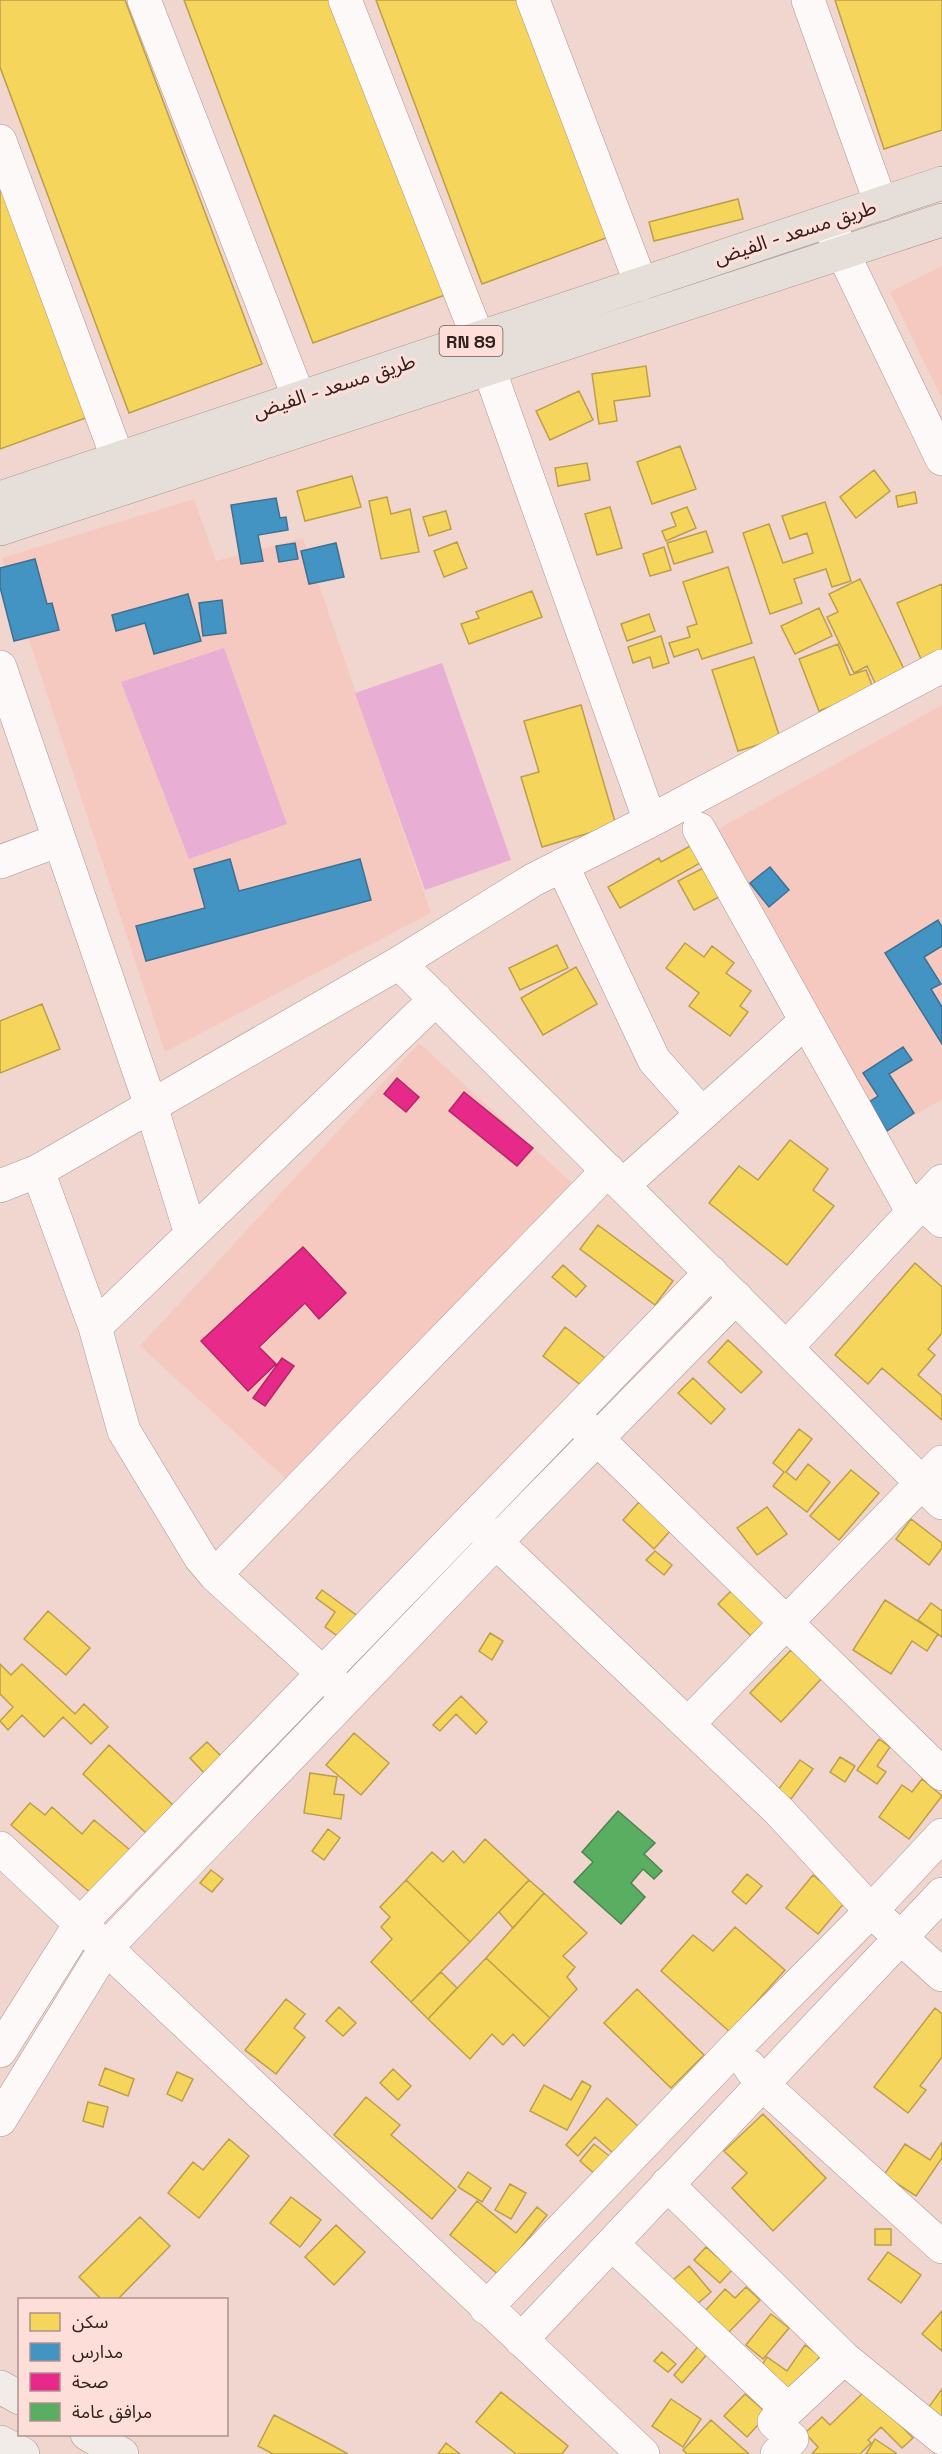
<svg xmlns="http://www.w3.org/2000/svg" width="942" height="2454" font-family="'Space Grotesk','Noto Sans Arabic',sans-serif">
<rect width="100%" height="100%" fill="#f1d5cf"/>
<path fill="#f6c9c0" d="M942,266V399L890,292Z
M194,499L216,561L303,538L431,913L165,1052L2,558Z
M942,705V1100L886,1130L718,829Z
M419,1043L573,1184L294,1486L140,1346Z"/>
<path fill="#e9aed4" d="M224,648L287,824L189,859L121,682Z
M442,663L511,860L425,890L355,693Z"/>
<path fill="#f6d55c" stroke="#bc9f49" stroke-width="1.5" d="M0,0H125L262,364L129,413L0,67Z
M184,0H334L445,295L313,343Z
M376,0H527L614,235L482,284Z
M835,0H942V130L884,149Z
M0,173L91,416L0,449Z
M738,199L743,219L654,241L649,222Z
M646,366L650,396L614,401L617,421L599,424L592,374Z
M579,391L593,420L550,440L536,411Z
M680,446L696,489L652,504L637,462Z
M587,463L590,480L558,486L555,468Z
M874,470L890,491L856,518L840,497Z
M352,476L361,507L305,521L297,491Z
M915,492L917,503L898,507L896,496Z
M387,497L391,514L410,509L419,552L381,559L369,501Z
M825,502L851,581L832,587L826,569L794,579L802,603L770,614L743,533L769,524L783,563L813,553L807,533L790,539L782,516Z
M610,507L622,548L597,555L585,514Z
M687,507L696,528L666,541L662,531L676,526L671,513Z
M446,511L451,529L429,536L423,517Z
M706,531L713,552L674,564L667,543Z
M457,542L467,568L444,577L434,551Z
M664,547L671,570L650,576L643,554Z
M728,567L752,643L702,659L698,649L674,657L669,643L690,637L687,627L697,624L683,582Z
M860,579L905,671L876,685L867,666L854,673L827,617L838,612L829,594Z
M942,584V650L921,659L897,603Z
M532,591L542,617L469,644L461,624L479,618L476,612Z
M819,608L832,636L795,654L781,626Z
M649,614L655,631L627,641L621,624Z
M661,636L669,663L653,668L650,657L633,663L628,647Z
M838,644L850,675L866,670L874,690L819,711L799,659Z
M754,657L780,738L738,751L712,670Z
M581,705L616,825L542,847L521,777L539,772L524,721Z
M692,845L702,862L620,908L608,887L659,858L661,862Z
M705,867L721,896L694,910L678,881Z
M685,943L704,957L712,946L734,963L726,973L751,991L740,1006L748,1012L730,1036L689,1006L699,993L666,968Z
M557,945L568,968L520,990L509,968Z
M576,967L597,1004L543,1035L521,998Z
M42,1004L60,1049L0,1073V1021Z
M790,1140L828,1169L813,1190L834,1206L787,1265L709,1203L739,1166L758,1180Z
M598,1225L673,1281L655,1305L580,1249Z
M915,1263L942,1287V1333L928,1349L935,1355L918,1375L942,1396V1420L882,1368L868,1384L835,1355Z
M563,1265L586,1286L576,1297L552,1277Z
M565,1327L605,1358L582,1386L543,1356Z
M728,1340L762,1372L741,1393L708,1362Z
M693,1378L725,1409L711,1424L678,1393Z
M799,1429L812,1439L786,1472L796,1480L808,1464L830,1482L807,1512L773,1486L784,1472L773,1463Z
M851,1470L879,1493L839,1540L810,1516Z
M639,1502L671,1530L654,1549L623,1520Z
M767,1507L787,1534L757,1555L737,1528Z
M911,1519L942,1543V1548L929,1565L896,1539Z
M655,1551L672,1565L664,1575L646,1560Z
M733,1589L766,1621L751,1636L718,1604Z
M322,1590L359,1617L343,1640L325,1627L335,1612L316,1598Z
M885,1600L938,1634L927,1651L912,1641L891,1674L853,1650Z
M931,1603L942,1611V1637L918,1620Z
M48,1611L90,1648L66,1675L24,1639Z
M490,1633L503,1641L492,1660L479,1651Z
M791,1650L822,1678L781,1722L750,1693Z
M0,1664L11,1675L22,1664L75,1714L84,1704L108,1727L91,1744L63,1717L44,1737L22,1715L8,1730L0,1721L13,1707L0,1694Z
M461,1696L487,1722L476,1734L456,1714L440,1731L433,1725Z
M354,1733L389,1763L361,1795L326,1765Z
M879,1739L890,1747L877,1766L886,1772L877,1784L857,1770Z
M207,1742L223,1758L205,1774L190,1758Z
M109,1745L173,1805L146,1833L83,1774Z
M840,1757L855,1766L845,1782L830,1772Z
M800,1760L813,1769L791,1799L778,1790Z
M310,1773L337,1777L334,1794L344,1795L341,1819L304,1813Z
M922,1779L942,1796L909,1839L879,1817L902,1785L912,1792Z
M30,1803L45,1815L52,1807L82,1834L94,1820L130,1850L92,1894L11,1825Z
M328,1829L340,1838L324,1860L312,1851Z
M485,1839L529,1880L470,1942L406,1880L432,1852L443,1862L453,1851L464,1863Z
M211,1870L223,1879L212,1892L200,1883Z
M747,1874L762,1886L746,1904L732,1892Z
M813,1875L845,1902L818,1934L786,1908Z
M406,1880L470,1942L411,2002L371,1962L392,1939L381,1927L390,1917L380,1907Z
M529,1880L544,1893L513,1928L499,1912Z
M544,1893L587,1933L563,1956L575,1967L567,1977L577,1989L550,2018L486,1958Z
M735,1927L785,1970L730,2032L661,1971L693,1935L713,1951Z
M486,1958L550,2018L524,2046L513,2034L503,2045L492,2034L470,2059L428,2019Z
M441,1972L457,1988L428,2019L411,2002Z
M637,1989L704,2055L671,2088L604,2023Z
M286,1999L305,2014L294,2028L305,2037L276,2074L245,2050Z
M339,2007L356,2023L343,2036L326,2021Z
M935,2008L942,2014V2057L920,2086L926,2090L908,2113L874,2087Z
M105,2068L134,2079L128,2096L99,2085Z
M393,2069L411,2086L398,2100L380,2083Z
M177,2072L193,2079L182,2101L167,2094Z
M582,2081L591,2086L567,2130L530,2111L544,2085L571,2100Z
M366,2097L400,2125L391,2135L456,2190L432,2219L334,2135Z
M607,2098L639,2127L614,2154L595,2137L578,2156L566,2145Z
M88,2102L108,2107L103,2127L83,2121Z
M763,2114L826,2178L773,2231L732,2188L747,2173L724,2151Z
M229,2139L249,2156L199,2218L168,2193L193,2162L203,2170Z
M942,2142V2158L916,2196L884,2175L905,2144L930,2160Z
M594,2144L612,2158L597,2176L580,2161Z
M468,2172L491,2188L482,2202L458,2187Z
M510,2184L526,2193L511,2219L495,2210Z
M291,2197L321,2220L300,2247L270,2223Z
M477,2201L516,2233L537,2207L547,2215L499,2275L450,2235Z
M140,2217L170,2246L117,2300H102L79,2277Z
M336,2225L365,2252L334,2285L305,2257Z
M875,2229H891V2245H875Z
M706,2247L732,2270L720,2283L694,2260Z
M888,2252L921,2275L901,2303L868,2279Z
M689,2266L711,2292L696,2305L673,2280Z
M746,2287L760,2300L728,2333L705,2311L725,2289L735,2298Z
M942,2311V2351L922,2334Z
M771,2314L789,2328L763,2359L746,2345Z
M700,2344L709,2352L682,2383L674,2375Z
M805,2345L820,2356L793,2395L758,2371L767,2357L787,2371Z
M662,2352L676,2364L668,2372L654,2361Z
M942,2389V2419L928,2408Z
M866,2390L913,2438L902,2448L881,2427L868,2440L871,2443L860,2454H812L818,2447L805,2433L822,2417L830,2425Z
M501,2392L568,2446L562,2454H516L476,2422Z
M745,2394L768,2414L747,2437L724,2416Z
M671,2399L701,2419L683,2447L652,2426Z
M274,2415L328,2443L348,2454H273L258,2446Z
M711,2420L749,2454H687L683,2450Z
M875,2439L896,2453L895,2454H866Z
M446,2443L460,2454H438Z"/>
<path fill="#4393c3" stroke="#3e7191" stroke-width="1.5" d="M276,498L280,518L286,517L288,530L258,535L263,561L241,564L231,505Z
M295,543L298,559L279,562L276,546Z
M336,543L344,577L309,584L301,551Z
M35,559L47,604L52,603L59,630L14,641L0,587V568Z
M188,594L201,641L154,654L145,623L116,631L112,615Z
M222,600L226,633L203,636L199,603Z
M230,859L239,891L360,859L371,900L146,961L136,926L205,908L194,869Z
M770,867L789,890L769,907L750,883Z
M938,920L942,927V946L924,957L941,984L931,989L942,1007V1044L885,953Z
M903,1047L912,1060L889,1074L914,1113L887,1131L869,1102L878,1096L863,1073Z"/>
<path fill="#e7298a" stroke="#b12769" stroke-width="1.5" d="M397,1078L419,1097L406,1112L384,1094Z
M464,1092L533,1148L517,1166L449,1111Z
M303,1247L346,1293L319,1319L305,1303L259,1347L276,1364L248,1391L201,1341Z
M282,1358L294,1366L265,1406L253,1398Z"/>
<path fill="#5aae61" stroke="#4e844d" stroke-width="1.5" d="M618,1811L655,1843L644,1854L662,1871L654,1879L643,1869L631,1883L645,1897L621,1924L574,1882L593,1862L582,1852Z"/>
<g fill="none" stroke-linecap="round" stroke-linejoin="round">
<defs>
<path id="street" d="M144,0L299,398
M345,0L478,338L650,821
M533,0L641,284
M808,0L881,204
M0,141L118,459
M828,222L942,459
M0,667L151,1106L399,963L533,880L650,821L942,666
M699,829L912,1211
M0,862L59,840
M562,865L654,1060L702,1114
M399,963L942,1503
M623,1185L806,1021
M0,1186L38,1171
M921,1202L942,1221
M95,1327L38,1171L151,1106L191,1234
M786,1348L942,1181
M580,1422L942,1774
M479,1526L779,1811L871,1911L942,1975
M215,1575L608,1170
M339,1688L215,1575L200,1557L124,1431L95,1327L436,999
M688,1724L942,1462
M0,1848L643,2454
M0,2051L80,1924L711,1272
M749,2066L762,2084L942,2247
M0,2120L105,1949L496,1542L736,1297
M667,2184L844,2358L942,2438
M612,2244L788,2410L844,2358
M486,2308L735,2048L871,1911L942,1835
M521,2340L942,1894
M777,2454L792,2439L774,2422L788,2410"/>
<path id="secondary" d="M0,2387L20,2398
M87,2434L122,2454
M0,2442L23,2454"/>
<path id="primary" d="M0,498L942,183
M0,529L942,220"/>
</defs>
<use href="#street" stroke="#aa9590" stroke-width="34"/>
<use href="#secondary" stroke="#aa9590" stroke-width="34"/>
<use href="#primary" stroke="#a8968a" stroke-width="34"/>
<use href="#street" stroke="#fdf9f8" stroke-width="33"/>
<use href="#secondary" stroke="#f1ece8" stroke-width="33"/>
<use href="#primary" stroke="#e6dfd9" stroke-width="33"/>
</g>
<g text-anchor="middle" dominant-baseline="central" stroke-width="6" stroke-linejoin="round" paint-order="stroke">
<rect fill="#feded8" stroke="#705a55" stroke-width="1.5" x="439.5" y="326" width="63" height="30" rx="4.5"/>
<g font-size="18" font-weight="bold" fill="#33211d">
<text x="471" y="341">RN 89</text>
</g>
<g font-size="20" fill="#33211d" stroke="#feded8">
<text transform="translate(795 232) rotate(-18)">طريق مسعد - الفيض</text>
<text transform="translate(334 386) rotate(-18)">طريق مسعد - الفيض</text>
</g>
</g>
<rect x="18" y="2298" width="210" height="138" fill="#feded8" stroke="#ad928d" stroke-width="1.5"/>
<rect x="30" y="2313" width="30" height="18" fill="#f6d55c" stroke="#ad928d" stroke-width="1.5"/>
<text x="72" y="2328" font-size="18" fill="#33211d">سكن</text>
<rect x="30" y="2343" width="30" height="18" fill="#4393c3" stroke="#ad928d" stroke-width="1.5"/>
<text x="72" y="2358" font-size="18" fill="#33211d">مدارس</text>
<rect x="30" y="2373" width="30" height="18" fill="#e7298a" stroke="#ad928d" stroke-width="1.5"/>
<text x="72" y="2388" font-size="18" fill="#33211d">صحة</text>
<rect x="30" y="2403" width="30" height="18" fill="#5aae61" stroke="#ad928d" stroke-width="1.5"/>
<text x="72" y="2418" font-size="18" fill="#33211d">مرافق عامة</text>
</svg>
